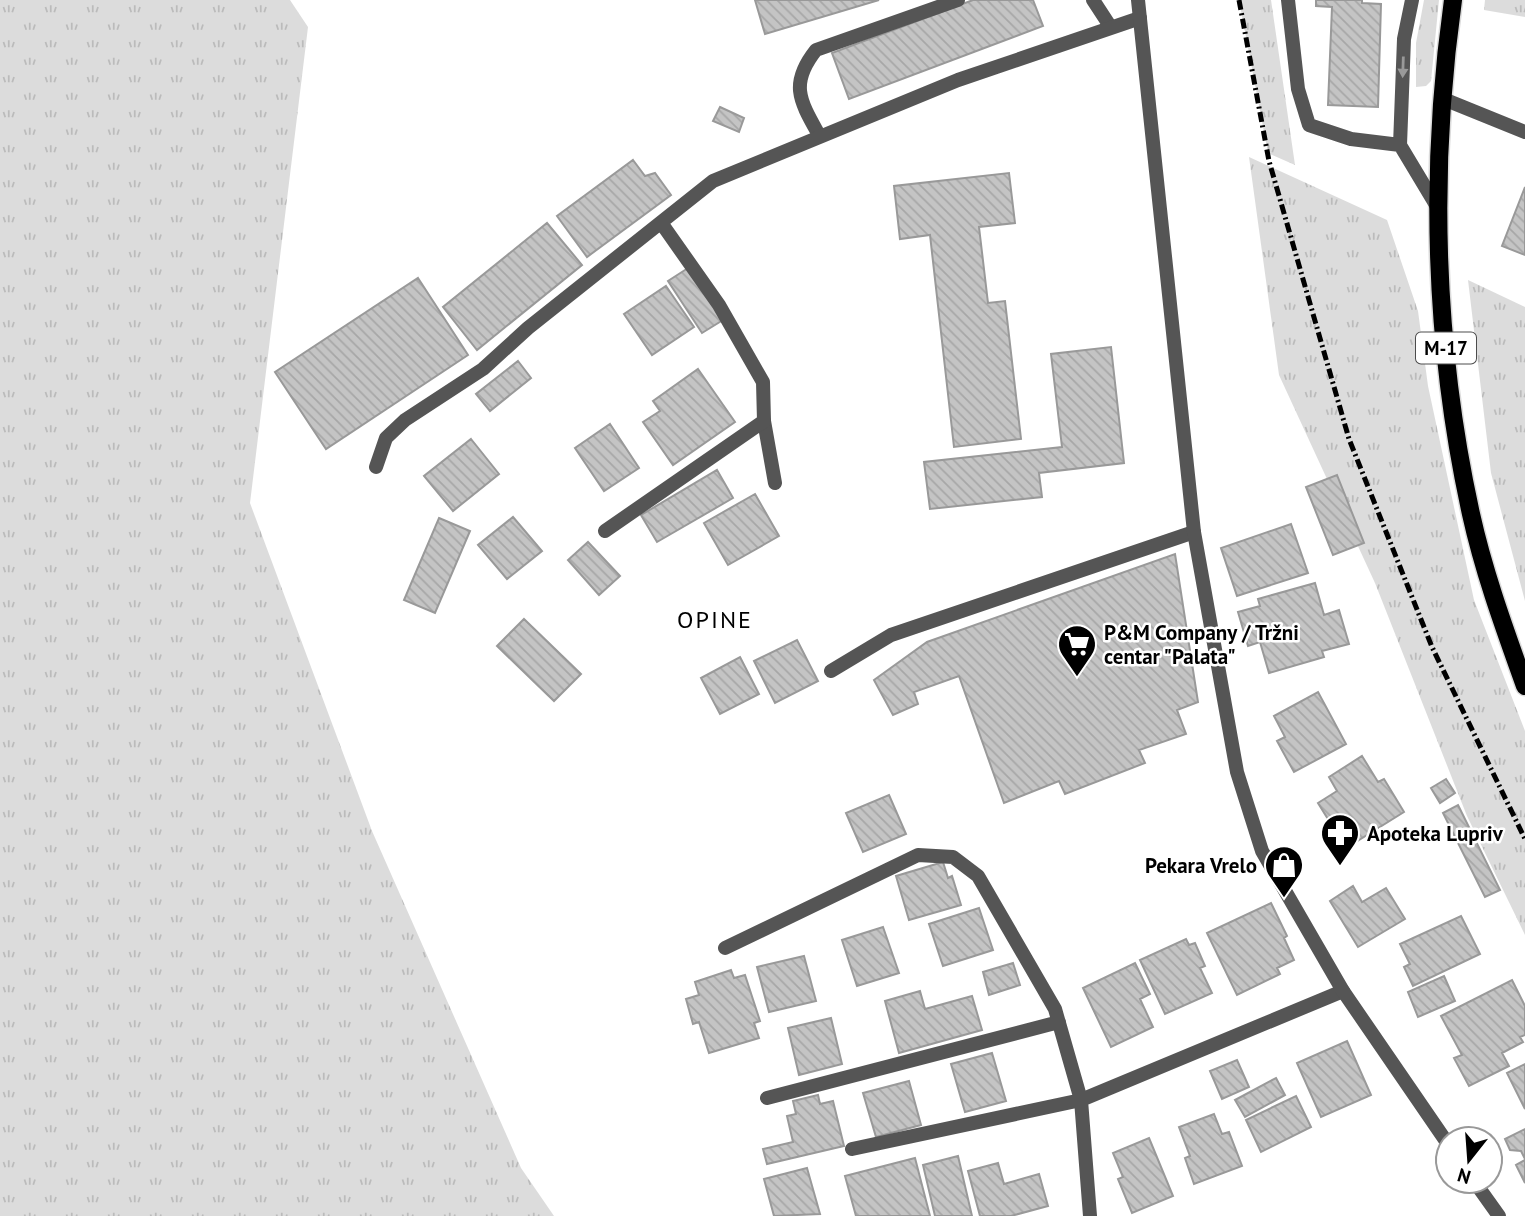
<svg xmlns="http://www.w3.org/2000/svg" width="1525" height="1216" font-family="'PT Sans',sans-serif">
<defs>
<pattern id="grass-tufts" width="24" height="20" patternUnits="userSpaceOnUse" patternTransform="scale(1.75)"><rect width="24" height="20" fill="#dcdcdc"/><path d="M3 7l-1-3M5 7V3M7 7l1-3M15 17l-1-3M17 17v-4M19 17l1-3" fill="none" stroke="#bbb"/></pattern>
<pattern id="building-back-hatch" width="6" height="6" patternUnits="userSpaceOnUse" patternTransform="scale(1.75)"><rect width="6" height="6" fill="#c4c4c4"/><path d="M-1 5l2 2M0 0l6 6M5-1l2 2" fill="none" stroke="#a7a7a7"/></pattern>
</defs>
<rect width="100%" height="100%" fill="#fff"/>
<path fill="url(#grass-tufts)" d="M0,0H290L308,27L250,503L372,831L521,1168L554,1216H0Z
M1239,0H1271L1295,165L1268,153Z
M1424,0H1439L1431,81L1426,86L1416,87V43Z
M1485,0H1525V17L1484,10Z
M1249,157L1387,220L1418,311L1428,386L1474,600L1525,731V935L1467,816L1375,583L1279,375Z
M1468,280L1525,307V601L1491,473Z"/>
<path fill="url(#building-back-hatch)" stroke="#999" stroke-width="2" d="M755,0H879L765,34Z
M973,0H1033L1043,26L849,99L832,53Z
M1316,0H1362V3L1381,4L1378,107L1328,105L1332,7L1316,6Z
M720,107L744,118L739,132L713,121Z
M633,160L645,176L655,173L671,195L587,257L557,216Z
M1009,173L1015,223L979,227L988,303L1005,301L1021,439L954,447L930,235L900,239L894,186Z
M1525,187V255L1502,246Z
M547,223L582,265L477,350L443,307Z
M688,268L723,320L702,333L668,281Z
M418,278L468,355L326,449L275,372Z
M666,286L694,327L652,355L624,314Z
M1111,347L1124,463L1039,473L1042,497L930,509L924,462L1062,447L1051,354Z
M518,361L531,378L490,411L476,394Z
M698,369L735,422L673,465L643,422L660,411L653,401Z
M610,424L639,468L604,491L575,448Z
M471,439L499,474L453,511L424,476Z
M717,470L733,498L657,542L641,515Z
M1337,475L1364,543L1333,555L1306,487Z
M755,494L779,536L728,565L704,523Z
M513,517L542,551L507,579L478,545Z
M439,518L470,531L435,613L404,600Z
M1291,524L1308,573L1237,596L1221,548Z
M588,542L620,576L599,595L568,560Z
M1175,554L1198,702L1177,710L1186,734L1139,750L1145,763L1065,794L1059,781L1004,803L959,676L914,692L918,704L893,715L874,680L927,642Z
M1315,583L1324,615L1339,610L1349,644L1322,651L1324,657L1269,673L1260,642L1248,646L1238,612L1260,606L1258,599Z
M524,619L581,674L554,701L497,646Z
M797,640L818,681L775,703L754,661Z
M740,657L759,694L720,714L701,678Z
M1318,692L1346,744L1294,772L1277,741L1285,737L1274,716Z
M1362,756L1378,782L1384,779L1404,812L1346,848L1318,803L1337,791L1329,777Z
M1446,779L1455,793L1440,803L1431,788Z
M889,795L906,834L863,852L846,813Z
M1458,805L1500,890L1485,897L1443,813Z
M943,862L948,878L952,876L961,905L909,920L896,876Z
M1353,886L1362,902L1386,888L1405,919L1358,947L1330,901Z
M1271,903L1287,936L1284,938L1294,960L1277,968L1280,974L1237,995L1207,933Z
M979,908L993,950L943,966L929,924Z
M1461,916L1480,954L1413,986L1404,967L1410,964L1400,944Z
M883,927L899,973L857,986L842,940Z
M1186,939L1189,945L1195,943L1205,966L1200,968L1212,993L1165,1014L1140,960Z
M804,956L816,1001L769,1012L757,967Z
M1013,963L1020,985L989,995L983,972Z
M1135,963L1150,994L1140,999L1153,1027L1111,1047L1083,988Z
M731,970L734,978L745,975L760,1021L754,1023L759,1038L709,1053L699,1022L693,1024L686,999L699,995L695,982Z
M1444,976L1455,1001L1418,1017L1408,992Z
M1512,980L1525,1006V1035L1520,1037L1523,1042L1502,1053L1509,1066L1469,1086L1454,1058L1462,1055L1441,1016Z
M920,991L925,1009L972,996L982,1030L899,1053L885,1001Z
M831,1018L842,1064L799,1075L788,1028Z
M1347,1041L1371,1095L1321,1117L1297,1063Z
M992,1053L1006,1101L965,1112L951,1064Z
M1237,1060L1249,1087L1222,1099L1210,1071Z
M1525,1064V1109L1507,1073Z
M1276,1078L1285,1095L1245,1117L1235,1100Z
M909,1081L921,1125L876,1137L863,1093Z
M818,1095L820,1104L833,1101L844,1146L767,1164L763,1149L793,1142L787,1116L796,1114L793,1101Z
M1296,1096L1311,1127L1261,1152L1246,1120Z
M1214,1114L1222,1134L1229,1132L1242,1166L1194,1184L1185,1158L1190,1156L1179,1127Z
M1525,1129V1159L1521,1151L1510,1150L1505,1139Z
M1149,1138L1173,1196L1132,1213L1118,1179L1123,1177L1113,1153Z
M958,1156L972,1216H935L923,1165Z
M915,1158L930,1216H856L845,1176Z
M1525,1160V1183L1516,1165Z
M998,1163L1004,1184L1039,1174L1048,1206L1011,1216H980L968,1171Z
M807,1168L820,1214L774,1216L764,1179Z"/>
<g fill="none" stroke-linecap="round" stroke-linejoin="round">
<defs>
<path id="primary" d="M1453,0C1429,170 1434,346 1471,514C1484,573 1505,630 1525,686"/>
</defs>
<use href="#primary" stroke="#dbdbdb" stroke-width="21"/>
<path stroke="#555" stroke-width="14" d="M1093,0L1110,26
M1288,0L1298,89L1309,125L1351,139L1400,145
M1412,0L1404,39L1400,145L1439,210
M819,135C800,101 789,84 816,50L958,0
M764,421L775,483"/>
<path stroke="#555" stroke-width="14" d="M1441,98L1525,132
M376,467L386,438L405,420L483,369L528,328L713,181L958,80L1140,18
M605,531L764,421L763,382L719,305L662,224
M831,671L891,635L1194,532
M725,948L918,855L953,857L978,876L1055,1009L1081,1100L1090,1216
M767,1098L1059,1022
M852,1149L1081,1100L1343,991"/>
<path stroke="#555" stroke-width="14" d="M1138,0L1194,532L1237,772L1262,851L1343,991L1448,1144
M1474,1181L1499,1216"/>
<use href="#primary" stroke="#000" stroke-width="18"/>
<path stroke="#000" stroke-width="5" stroke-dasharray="10 3.5 2 3.5" stroke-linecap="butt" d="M1239,0L1269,161L1349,439L1432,647L1525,839"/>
</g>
<defs><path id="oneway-solid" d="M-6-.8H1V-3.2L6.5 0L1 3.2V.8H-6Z" transform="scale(1.75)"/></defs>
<use fill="#999" href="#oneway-solid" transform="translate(1403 67) rotate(92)"/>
<defs>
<symbol id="supermarket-pin" viewBox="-11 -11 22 30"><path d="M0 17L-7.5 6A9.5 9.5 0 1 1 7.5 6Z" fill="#000" stroke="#fff"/><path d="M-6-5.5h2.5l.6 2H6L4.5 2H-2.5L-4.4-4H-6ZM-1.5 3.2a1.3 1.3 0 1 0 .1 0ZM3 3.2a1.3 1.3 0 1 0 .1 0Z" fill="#fff"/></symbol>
<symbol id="pharmacy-pin" viewBox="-11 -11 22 30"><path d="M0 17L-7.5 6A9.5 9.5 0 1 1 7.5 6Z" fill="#000" stroke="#fff"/><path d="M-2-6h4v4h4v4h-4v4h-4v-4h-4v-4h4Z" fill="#fff"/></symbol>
<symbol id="shop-pin" viewBox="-11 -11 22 30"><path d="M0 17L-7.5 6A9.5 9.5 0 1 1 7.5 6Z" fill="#000" stroke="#fff"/><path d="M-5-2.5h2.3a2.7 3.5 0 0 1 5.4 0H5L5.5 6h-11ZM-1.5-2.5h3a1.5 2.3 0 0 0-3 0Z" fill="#fff"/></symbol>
</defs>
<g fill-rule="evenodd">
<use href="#supermarket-pin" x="1055" y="622" width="44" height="60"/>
<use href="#pharmacy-pin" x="1318" y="811" width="44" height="60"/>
<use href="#shop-pin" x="1262" y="843" width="44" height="60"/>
</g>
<g text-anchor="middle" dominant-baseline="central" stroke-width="5" stroke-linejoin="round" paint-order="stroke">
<rect fill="#fff" stroke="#4c4c4c" stroke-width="2" x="1416" y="332.5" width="60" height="31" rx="5"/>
<g font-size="19" font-weight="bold" fill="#000">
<text x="1446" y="348">M-17</text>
</g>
<g font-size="21" font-weight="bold" fill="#000" stroke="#fff" text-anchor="start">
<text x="1104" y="632">P&amp;M Company / Tržni<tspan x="1104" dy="24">centar "Palata"</tspan></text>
<text x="1367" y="833">Apoteka Lupriv</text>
<text x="1257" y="865" text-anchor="end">Pekara Vrelo</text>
</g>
<g font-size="24" letter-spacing="2" fill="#000" stroke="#fff">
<text x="715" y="619">OPINE</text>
</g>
</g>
<g transform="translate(1469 1160) rotate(197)"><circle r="33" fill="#ffffff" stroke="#999999" stroke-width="2"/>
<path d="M0-5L12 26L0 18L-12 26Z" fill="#000000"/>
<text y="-10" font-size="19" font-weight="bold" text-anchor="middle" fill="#000000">N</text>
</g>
</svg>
